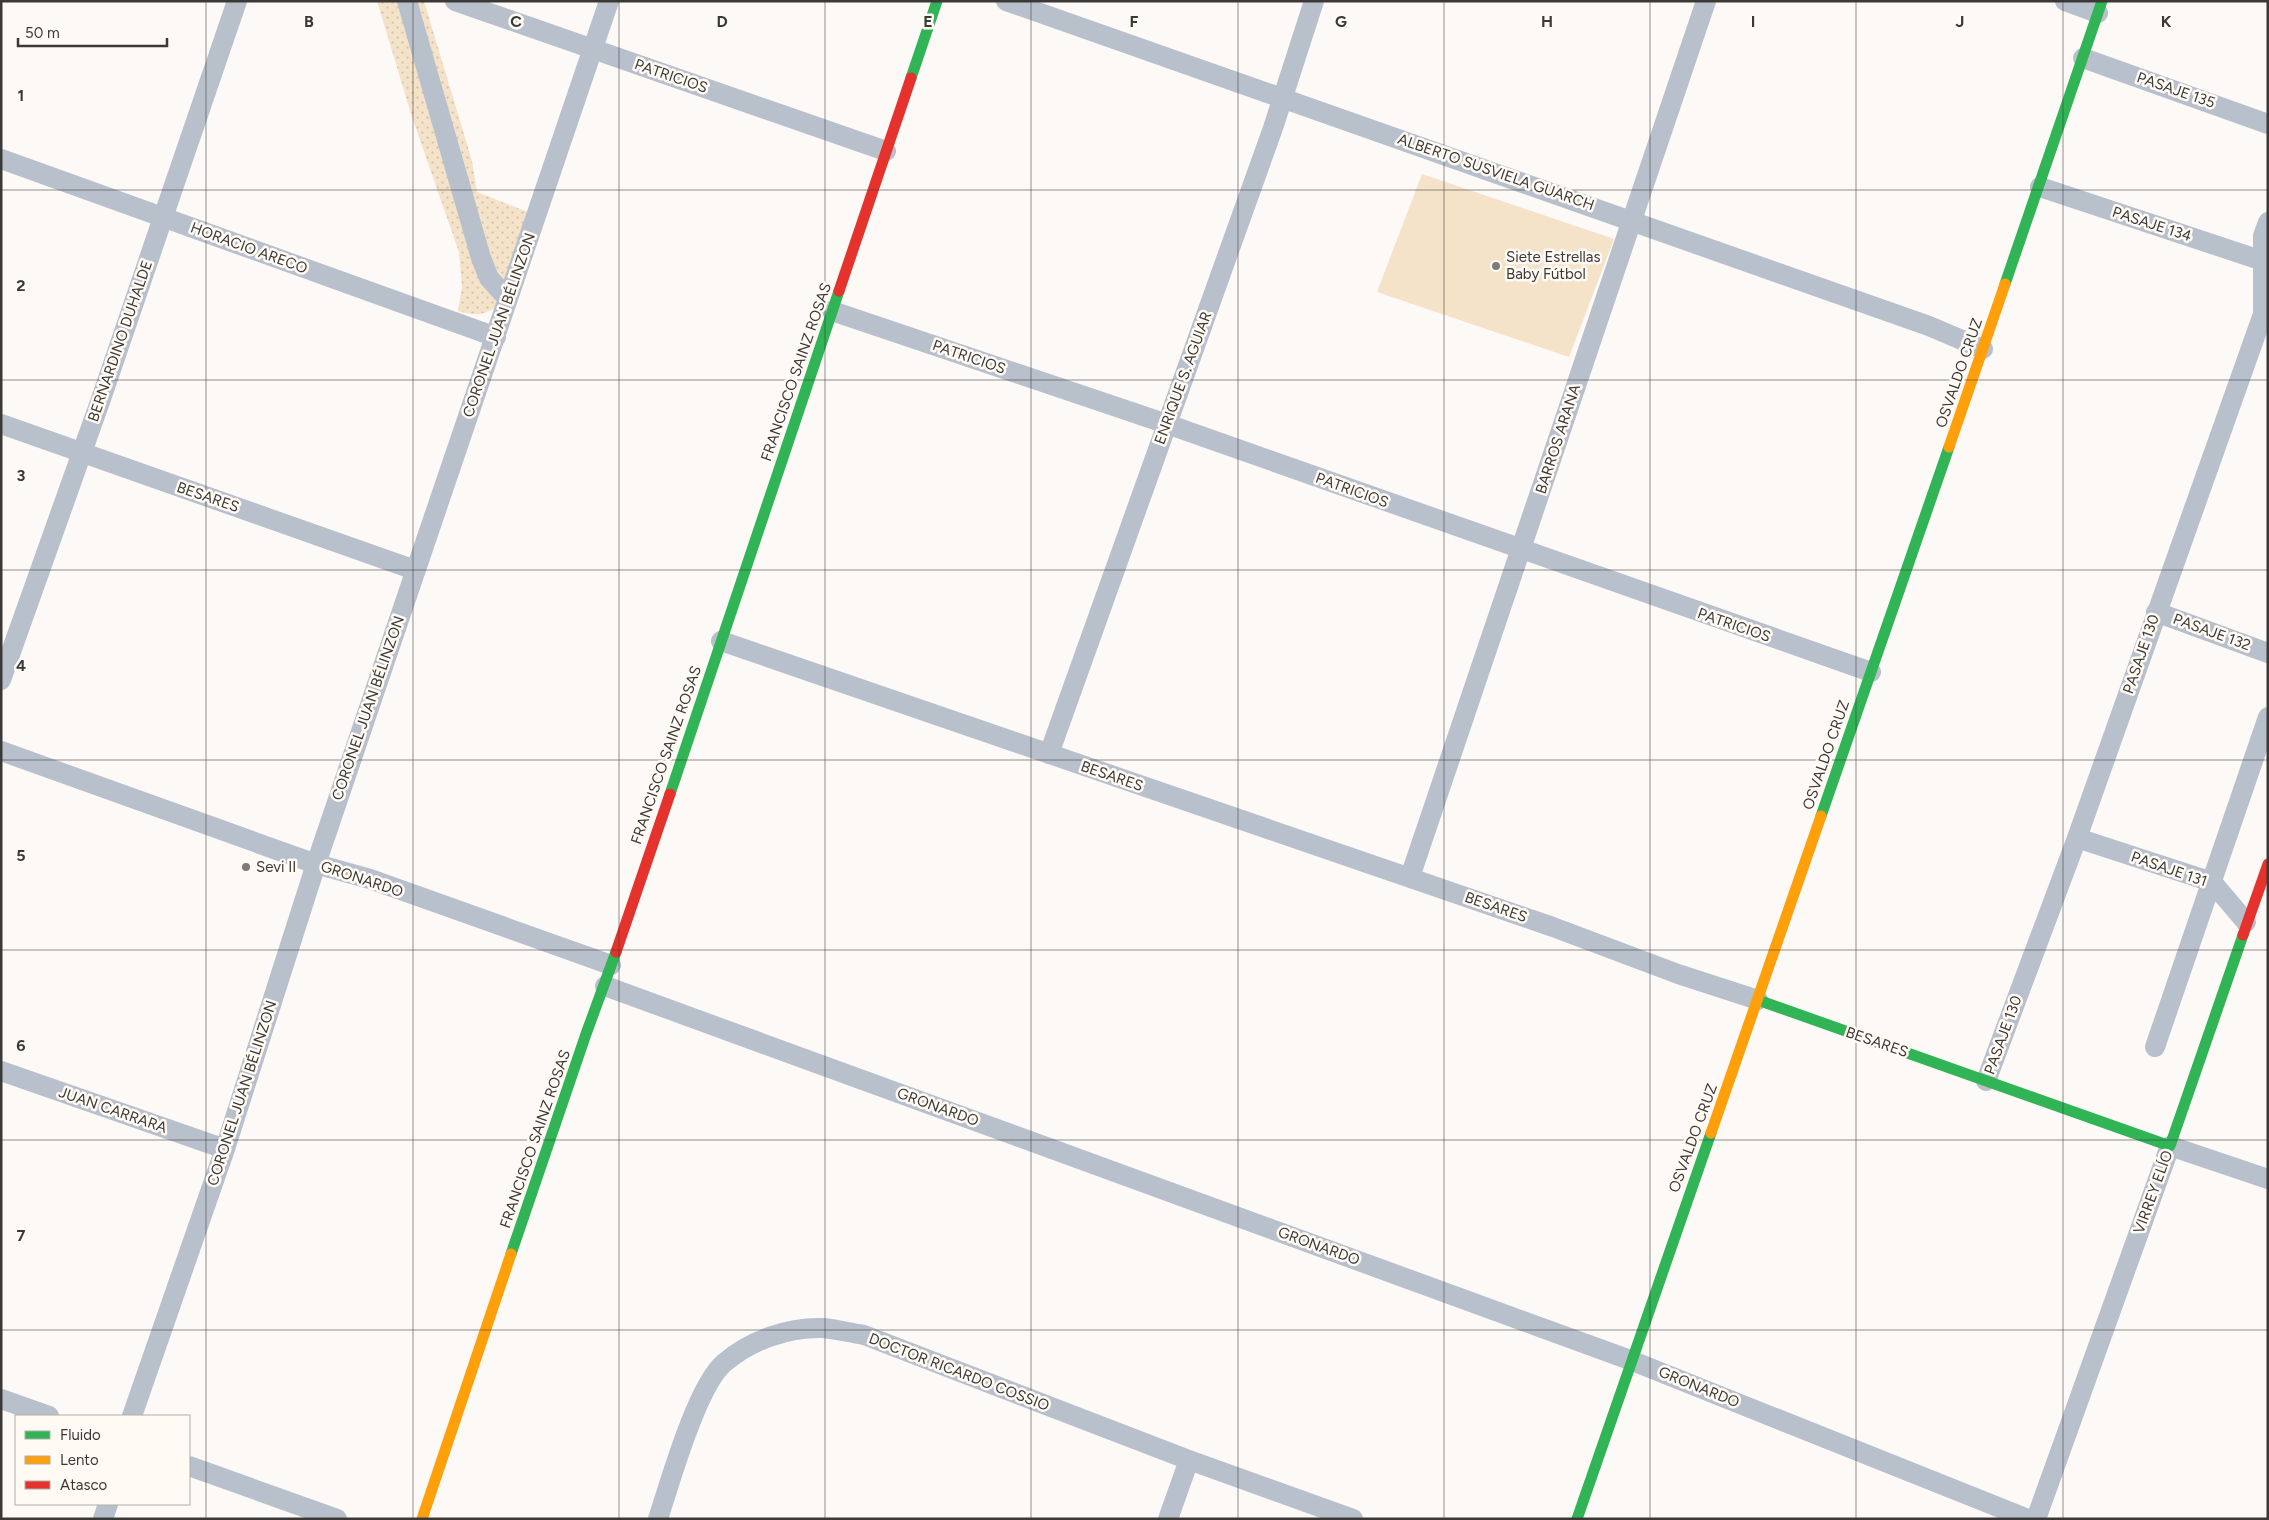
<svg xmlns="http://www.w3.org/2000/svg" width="2269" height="1520" font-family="Figtree,sans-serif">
<defs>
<pattern id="grass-dots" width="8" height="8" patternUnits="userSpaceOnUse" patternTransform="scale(1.25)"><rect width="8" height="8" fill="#f4e2c9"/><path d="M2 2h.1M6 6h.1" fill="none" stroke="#d2c3ad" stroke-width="1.8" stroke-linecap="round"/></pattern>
</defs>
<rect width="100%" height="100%" fill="#fcf9f6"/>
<path fill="url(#grass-dots)" d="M377,1H424L472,161L477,192L528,212L495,308C482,316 473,315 458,311L462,287L459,252L412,117Z"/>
<path fill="#f4e2c9" d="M1422,174L1614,239L1569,357L1377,292Z"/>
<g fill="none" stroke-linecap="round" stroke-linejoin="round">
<path stroke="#b8c0cc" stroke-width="20" d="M407,1L481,258L489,278L508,299
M455,1L886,151
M1006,1L1929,326L1983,349
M2065,1L2098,13
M2083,58L2268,124
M1,159L496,337
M2040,187L2263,261
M832,311L1167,424L1871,672
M1,424L415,570
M2156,612L2268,653
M721,641L1553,927L1678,974L1758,1000
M1,680L101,399L237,1
M1,751L316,864L370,879L611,965
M1049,754L1273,128L1314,1
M2077,838L2212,882L2246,922
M1410,877L1706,1
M605,986L1630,1360L2028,1519
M2155,1047L2268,717
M1,1071L225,1149
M1986,1081L2077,838L2263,314V236L2268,222
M1,1399L49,1416
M132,1416L225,1149L316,864L609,1
M189,1466L337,1519
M103,1519L108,1504
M658,1519C670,1482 697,1386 724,1363C751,1340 788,1327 823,1328C836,1329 850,1333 864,1335L1189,1460L1353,1519
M1168,1519L1189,1460
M2036,1519L2170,1146L2268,1179"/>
<path stroke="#30b455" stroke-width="11" d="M911,78L937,1
M2005,284L2102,1
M670,794L839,291
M1821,816L1949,447
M1758,1000L2170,1146L2243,935
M511,1254L586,1034L616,952
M1577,1519L1711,1133"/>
<path stroke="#ff9f0a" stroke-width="11" d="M1949,447L2005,284
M1711,1133L1821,816
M422,1519L511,1254"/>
<path stroke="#e5322d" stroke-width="11" d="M839,291L911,78
M2243,935L2268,864
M616,952L670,794"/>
</g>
<path fill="none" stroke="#3a3936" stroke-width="1" stroke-opacity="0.55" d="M206,1V1519M413,1V1519M619,1V1519M825,1V1519M1031,1V1519M1238,1V1519M1444,1V1519M1650,1V1519M1856,1V1519M2063,1V1519M1,190H2268M1,380H2268M1,570H2268M1,760H2268M1,950H2268M1,1140H2268M1,1330H2268"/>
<g fill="#7e7c79" stroke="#fffaf3" stroke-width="2">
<circle cx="1496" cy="266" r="5"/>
<circle cx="246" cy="867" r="5"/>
</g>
<g text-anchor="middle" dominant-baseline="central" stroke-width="5" stroke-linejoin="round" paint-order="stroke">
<g font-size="15" fill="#3a3936" stroke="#fffaf3">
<text transform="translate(671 76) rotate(19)">PATRICIOS</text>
<text transform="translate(2176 90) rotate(19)">PASAJE 135</text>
<text transform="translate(1496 172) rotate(19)">ALBERTO SUSVIELA GUARCH</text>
<text transform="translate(2152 224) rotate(18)">PASAJE 134</text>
<text transform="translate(249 248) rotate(20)">HORACIO ARECO</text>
<text transform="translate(499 325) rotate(-71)">CORONEL JUAN BÉLINZON</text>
<text transform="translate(120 341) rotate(-71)">BERNARDINO DUHALDE</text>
<text transform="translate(969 357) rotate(19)">PATRICIOS</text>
<text transform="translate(796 372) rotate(-71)">FRANCISCO SAINZ ROSAS</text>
<text transform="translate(1959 373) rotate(-71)">OSVALDO CRUZ</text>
<text transform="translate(1183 378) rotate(-70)">ENRIQUE S. AGUIAR</text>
<text transform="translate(1558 439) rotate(-72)">BARROS ARANA</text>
<text transform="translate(1352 490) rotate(20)">PATRICIOS</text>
<text transform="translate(208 497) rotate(19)">BESARES</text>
<text transform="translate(1734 625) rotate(19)">PATRICIOS</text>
<text transform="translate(2212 632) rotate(20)">PASAJE 132</text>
<text transform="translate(2141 654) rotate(-71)">PASAJE 130</text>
<text transform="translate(368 708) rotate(-71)">CORONEL JUAN BÉLINZON</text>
<text transform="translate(666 755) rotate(-71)">FRANCISCO SAINZ ROSAS</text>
<text transform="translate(1826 755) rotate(-71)">OSVALDO CRUZ</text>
<text transform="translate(1112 776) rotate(19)">BESARES</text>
<text transform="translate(2169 869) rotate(19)">PASAJE 131</text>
<text transform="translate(362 879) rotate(18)">GRONARDO</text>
<text transform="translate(1496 907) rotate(19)">BESARES</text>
<text transform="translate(2003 1035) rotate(-70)">PASAJE 130</text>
<text transform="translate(1877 1042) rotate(19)">BESARES</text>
<text transform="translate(242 1093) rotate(-72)">CORONEL JUAN BÉLINZON</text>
<text transform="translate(938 1107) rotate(20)">GRONARDO</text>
<text transform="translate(113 1110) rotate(19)">JUAN CARRARA</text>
<text transform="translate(1693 1138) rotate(-70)">OSVALDO CRUZ</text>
<text transform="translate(535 1139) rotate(-71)">FRANCISCO SAINZ ROSAS</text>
<text transform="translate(2153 1192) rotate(-70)">VIRREY ELÍO</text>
<text transform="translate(1319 1246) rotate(20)">GRONARDO</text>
<text transform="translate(959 1372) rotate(21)">DOCTOR RICARDO COSSIO</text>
<text transform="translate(1699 1387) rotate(22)">GRONARDO</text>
</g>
<g font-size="15" fill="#3a3936" stroke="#fffaf3" text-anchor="start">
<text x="1506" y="257">Siete Estrellas<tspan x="1506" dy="17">Baby Fútbol</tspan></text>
<text x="256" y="867">Sevi II</text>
</g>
</g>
<g font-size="16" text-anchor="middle" font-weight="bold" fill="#3a3936" stroke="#fffaf3" stroke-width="5" stroke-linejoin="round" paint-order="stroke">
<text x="309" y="27">B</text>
<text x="516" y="27">C</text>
<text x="722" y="27">D</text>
<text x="928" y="27">E</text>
<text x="1134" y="27">F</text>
<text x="1341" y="27">G</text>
<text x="1547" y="27">H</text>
<text x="1753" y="27">I</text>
<text x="1960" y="27">J</text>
<text x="2166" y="27">K</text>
<text x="21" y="101">1</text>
<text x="21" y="291">2</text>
<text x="21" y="481">3</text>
<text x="21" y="671">4</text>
<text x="21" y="861">5</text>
<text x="21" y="1051">6</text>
<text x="21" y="1241">7</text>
</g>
<rect width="2269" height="1520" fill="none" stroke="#3a3936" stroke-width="5"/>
<rect x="15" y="1415" width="175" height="90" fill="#fffaf3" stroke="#b0ada7"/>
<rect x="25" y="1431" width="25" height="8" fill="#30b455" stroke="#b0ada7"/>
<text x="60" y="1440" font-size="15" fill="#3a3936">Fluido</text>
<rect x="25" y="1456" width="25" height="8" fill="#ff9f0a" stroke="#b0ada7"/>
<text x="60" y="1465" font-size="15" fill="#3a3936">Lento</text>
<rect x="25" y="1481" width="25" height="8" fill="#e5322d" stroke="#b0ada7"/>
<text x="60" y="1490" font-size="15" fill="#3a3936">Atasco</text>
<path d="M18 38v8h149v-8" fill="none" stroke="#3a3936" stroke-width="2.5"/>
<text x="25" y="38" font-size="15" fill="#3a3936" stroke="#fffaf3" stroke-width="4" paint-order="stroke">50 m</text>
</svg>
